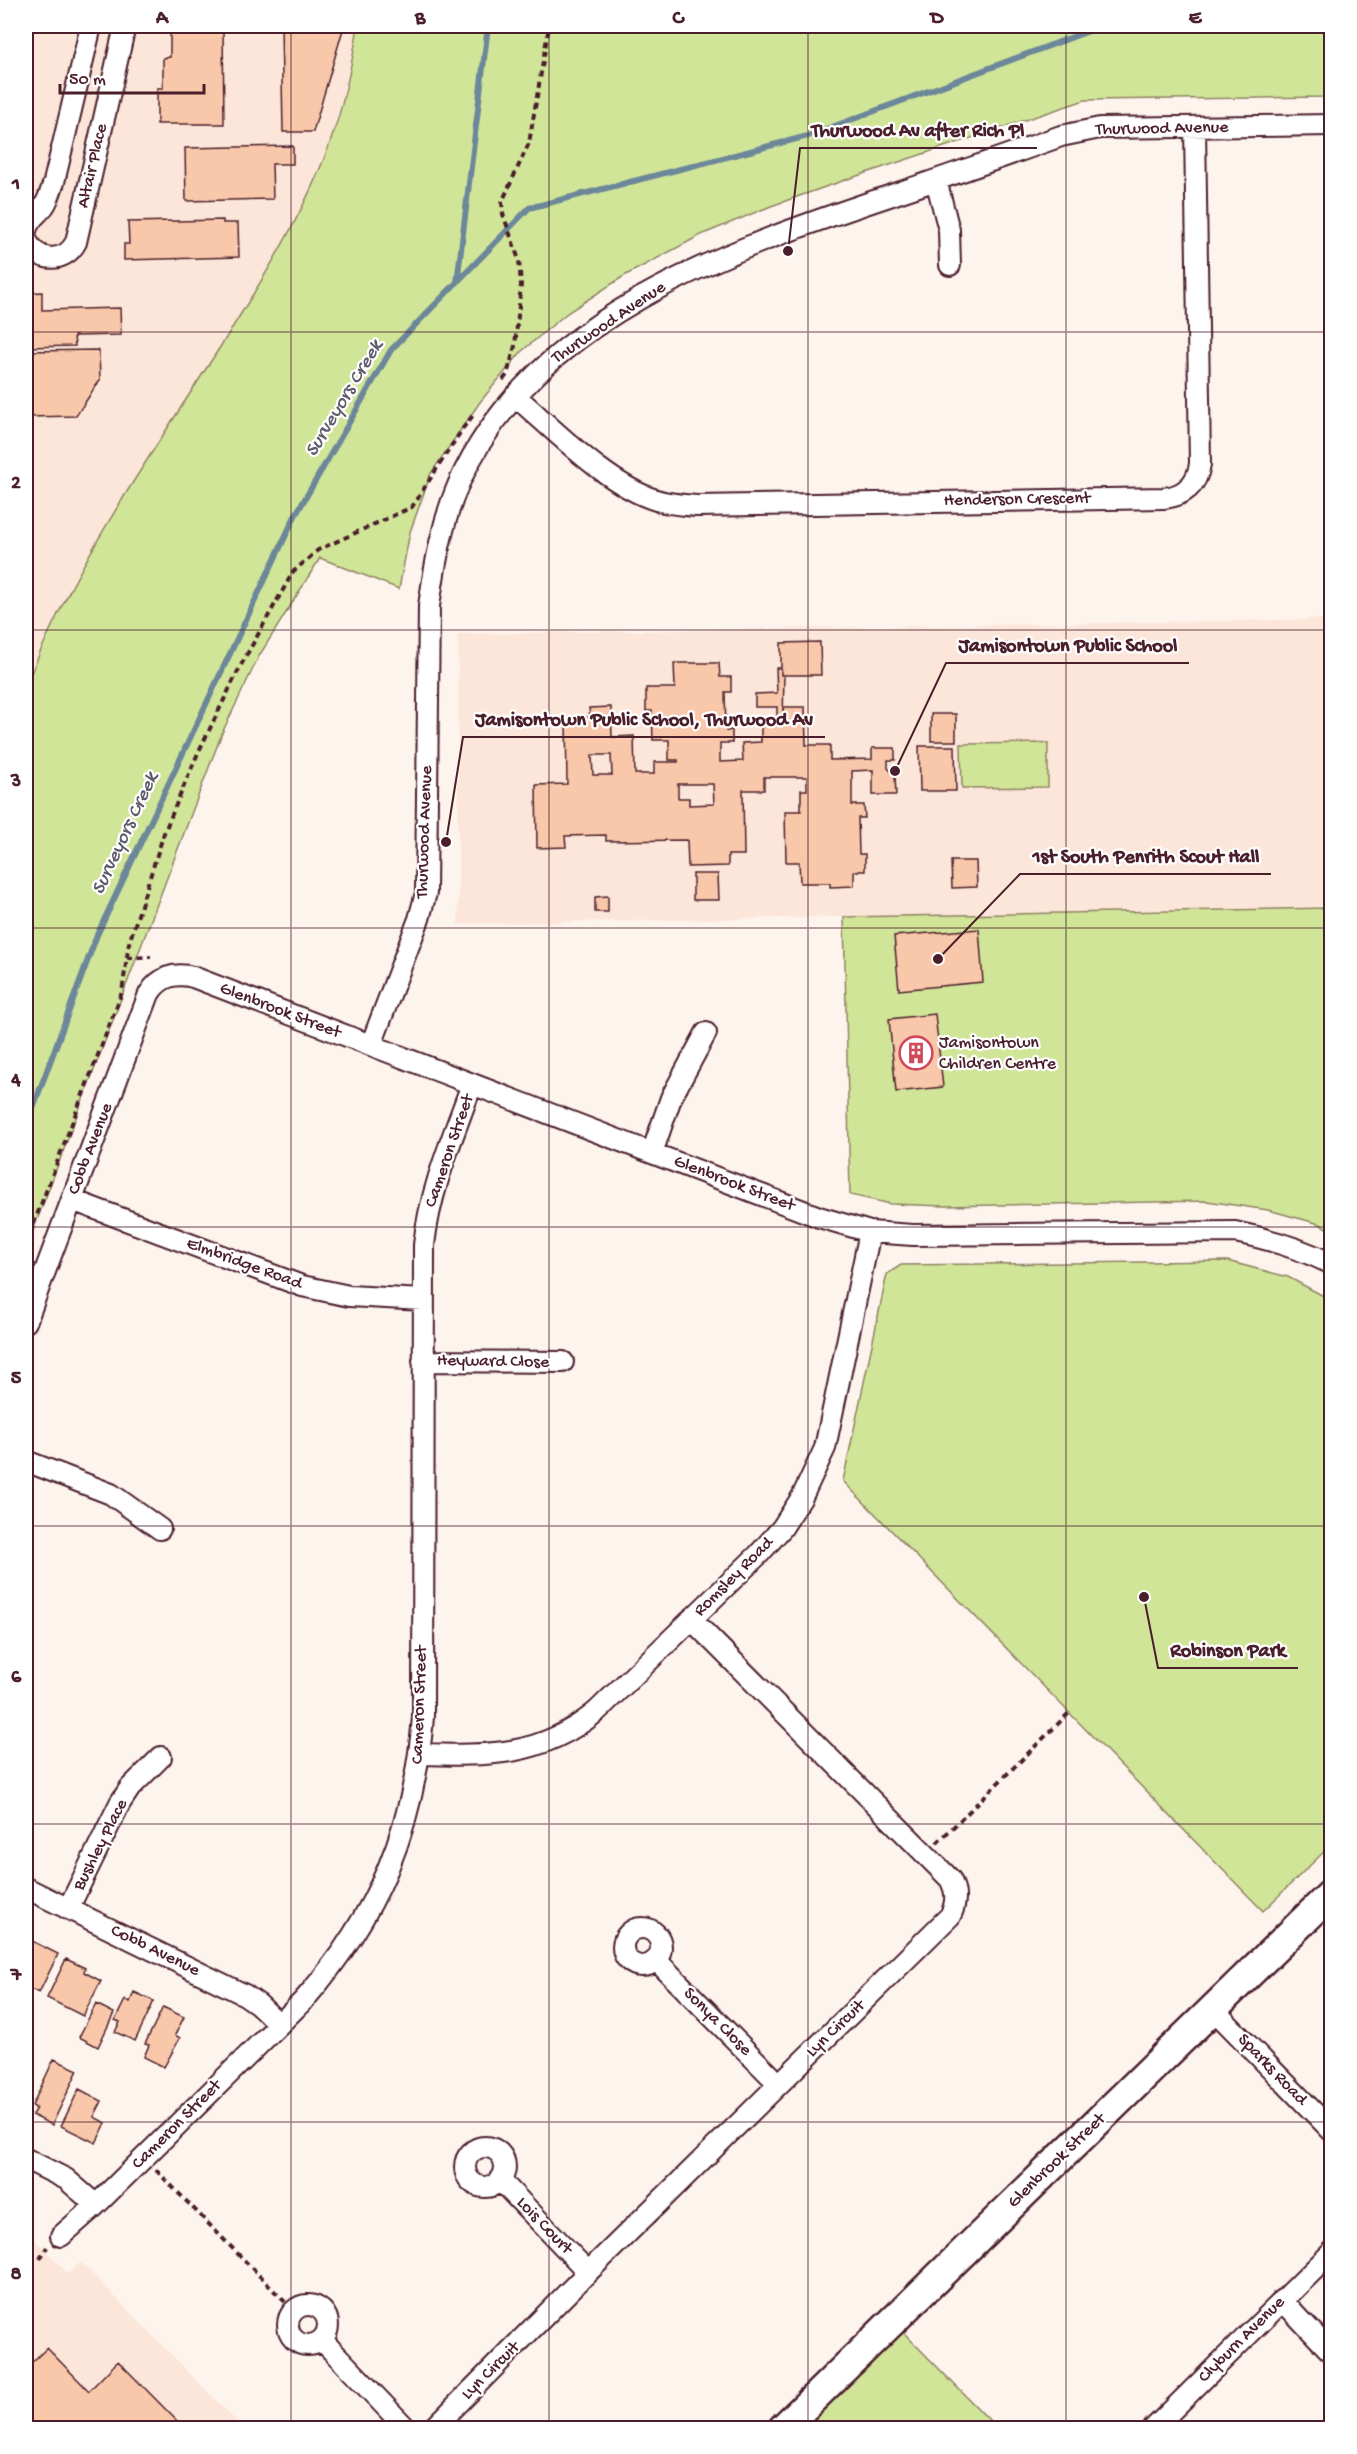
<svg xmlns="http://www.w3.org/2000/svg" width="1357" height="2454" font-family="'Gochi Hand',sans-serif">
<rect width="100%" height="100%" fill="#fef4ee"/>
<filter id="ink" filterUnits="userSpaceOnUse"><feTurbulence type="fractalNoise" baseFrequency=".0167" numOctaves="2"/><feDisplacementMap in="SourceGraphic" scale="12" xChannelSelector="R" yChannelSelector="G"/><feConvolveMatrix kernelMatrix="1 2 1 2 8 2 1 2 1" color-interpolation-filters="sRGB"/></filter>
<g filter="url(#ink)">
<path fill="#fce6d9" d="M26,26H362L354,64L331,141L306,200L277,257L120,503L26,686Z
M1331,619V908L458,924V634Z
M28,2232L68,2274L81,2262L243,2428H26V2234Z"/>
<path fill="#d1e599" stroke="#8e8262" stroke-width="1.5" d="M358,26H1331V97L1085,100L848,179L771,206L701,235L624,276L567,313L522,351L480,402L431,473L410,532L399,589L320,558L259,656L222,733L26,1249V686C74,563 151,455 222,344C263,279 305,213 331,140C344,104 352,64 358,26Z
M1048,743V787L962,788L961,744Z
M1331,908V1231L1320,1224L1268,1210L1207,1201L944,1206L891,1204L850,1195L844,917Z
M1227,1261L1288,1277L1331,1300V1845L1263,1911L843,1481L887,1274L901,1265Z
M903,2332L997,2428H805Z"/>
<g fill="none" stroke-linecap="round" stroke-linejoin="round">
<path stroke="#6c8799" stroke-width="6" d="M457,283L488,26
M26,1127L97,935L295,516L391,350L529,208L808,136L1102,26"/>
</g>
<path fill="#f9c7a9" stroke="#4a1f2b" stroke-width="1.5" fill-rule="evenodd" d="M170,26H223L224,124H157V88H163V58L170,57Z
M281,26H344L313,132H283Z
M293,146V164H272L273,199L186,201L185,148Z
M223,220V223H238L239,257L124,260V244H129L128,222Z
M42,292V310L120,308L121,335L74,336L75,346L26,347V293Z
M99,350L100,380L76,416L26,417V351Z
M820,642L821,675H781V643Z
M674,663H719L720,677H731V692H725L726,731L732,730V743H720V762L743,761L742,743L761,742V723H783V707H805L806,745H830V760L872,759V748H895V760H888V768L895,776L896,795H873V770L852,771V805H864L865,818H858L859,854H865V871H854V886L830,887V883H800L799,862H786L785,811H801V790H807V777H764V790H743L744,855H728V866L688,867L687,840L606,841V835L565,836L566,847L537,848L536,785L567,784L566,718L590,717L589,708L611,707L612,737L634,736L635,774H654V762H678V760H669V740H653L652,711H646V688H675ZM592,755H611L612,775H593ZM678,784H713L714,804L689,805V798H678Z
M776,668H781V675H784L783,720H777V707H755V694L777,693Z
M931,714H956V741H931Z
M919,746H955L956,791H920Z
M951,861H976L977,887L952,888Z
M693,874H718L719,900H693Z
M608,896V912H595V897Z
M979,929L983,982L899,990L894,936Z
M935,1014L943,1087L896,1092L889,1019Z
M26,1938L58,1954L39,1993L26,1987Z
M66,1959L85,1968L84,1972L101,1981L83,2016L47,1998Z
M134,1992L154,2001L135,2041L115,2032L120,2022L115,2020L125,2000L130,2002Z
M96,2004L114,2013L98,2047L79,2037Z
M163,2007L184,2017L175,2035L180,2038L164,2067L144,2057L149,2045L145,2044Z
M54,2059L78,2070L52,2125L32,2115L36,2108L32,2106Z
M79,2089L102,2101L94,2117L106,2123L96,2143L61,2126Z
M47,2348L89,2391L118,2361L184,2428H26V2356L32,2362Z"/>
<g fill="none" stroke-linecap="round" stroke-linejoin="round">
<defs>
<path id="street" d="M936,180L949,230L950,265
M26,231C28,219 37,215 44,206C49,199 51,190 54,182L91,26
M26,239C36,262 64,265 76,242L125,26
M515,396C554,429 607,485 656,500C669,504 683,505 697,506L1164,498C1184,496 1197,485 1200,464L1195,128
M371,1045L419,919L426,893L429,606C435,564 442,522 459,483C532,318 728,250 886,197C945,177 1003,157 1061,136L1100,128L1332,125
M652,1153L671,1098L706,1033
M72,1200L302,1286L349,1296L423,1300
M26,1322L149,994C159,977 174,972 193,977L819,1217L870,1232L913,1235L1235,1232C1269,1239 1300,1248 1332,1264
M423,1361L563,1362
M26,1461L111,1494L160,1529
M420,1754C488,1756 541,1757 596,1712L759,1554L782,1528L802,1497L825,1448L870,1232
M26,1888L245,1995L258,2004L279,2024
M68,1909L120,1803L130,1788L161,1757
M623 1947a19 19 0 1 1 38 0a19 19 0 1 1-38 0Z
M656,1960L779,2084
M1213,2009L1332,2131
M465 2167a20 20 0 1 1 40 0a20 20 0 1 1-40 0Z
M26,2159L66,2179L96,2205
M500,2180L588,2272
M61,2236L96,2205L304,2000C378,1915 414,1829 423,1717L424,1245C430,1189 453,1137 472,1084
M1282,2300L1332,2353
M288 2325a20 20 0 1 1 40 0a20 20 0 1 1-40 0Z
M322,2340L406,2428
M434,2428L588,2272L950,1916C957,1903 957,1892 950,1879L691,1619
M1154,2428L1332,2252"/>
<path id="secondary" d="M783,2428L1332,1893"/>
</defs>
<use href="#street" stroke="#4a1f2b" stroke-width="24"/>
<use href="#secondary" stroke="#4a1f2b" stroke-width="33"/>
<path stroke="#4a1f2b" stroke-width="4" stroke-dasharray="6 4.5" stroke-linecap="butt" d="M503,380L507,375L515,346L521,285L519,260L503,214L502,202L529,143L549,26
M127,958L151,957
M26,1244L122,992L129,943L164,833L198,753L241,665L293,572L318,550L412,507L463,428L475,413
M937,1843L1069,1713
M156,2170L287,2304
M40,2259L47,2247"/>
<use href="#street" stroke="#fff" stroke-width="20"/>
<use href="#secondary" stroke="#fff" stroke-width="28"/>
</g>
</g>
<path fill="none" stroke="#4a1f2b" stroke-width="1.5" stroke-opacity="0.55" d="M291,26V2428M549,26V2428M808,26V2428M1066,26V2428M26,332H1332M26,630H1332M26,928H1332M26,1227H1332M26,1526H1332M26,1824H1332M26,2122H1332"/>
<defs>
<symbol id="building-ring" viewBox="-11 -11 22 22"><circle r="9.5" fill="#fff" stroke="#d1495b" stroke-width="1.5"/><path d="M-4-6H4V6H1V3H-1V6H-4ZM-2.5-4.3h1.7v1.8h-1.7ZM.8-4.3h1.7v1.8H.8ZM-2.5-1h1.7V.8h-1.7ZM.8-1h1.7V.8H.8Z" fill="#d1495b"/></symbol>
</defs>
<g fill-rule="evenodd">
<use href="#building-ring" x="897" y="1034" width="38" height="38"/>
</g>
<g text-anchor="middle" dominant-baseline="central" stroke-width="4.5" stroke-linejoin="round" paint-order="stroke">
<g font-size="18" fill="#4a1f2b" stroke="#fff">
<text transform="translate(1162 129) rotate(-1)">Thurwood Avenue</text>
<text transform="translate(93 166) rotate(-77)">Altair Place</text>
<text transform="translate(609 323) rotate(-34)">Thurwood Avenue</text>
<text transform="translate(1017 500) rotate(-1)">Henderson Crescent</text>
<text transform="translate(425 832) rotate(-88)">Thurwood Avenue</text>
<text transform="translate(280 1011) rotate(21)">Glenbrook Street</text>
<text transform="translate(91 1149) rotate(-69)">Cobb Avenue</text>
<text transform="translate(450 1151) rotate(-71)">Cameron Street</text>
<text transform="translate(734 1184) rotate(21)">Glenbrook Street</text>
<text transform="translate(244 1264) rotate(20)">Elmbridge Road</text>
<text transform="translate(493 1362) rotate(1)">Heyward Close</text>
<text transform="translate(734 1577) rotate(-45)">Romsley Road</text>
<text transform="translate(420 1705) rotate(-88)">Cameron Street</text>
<text transform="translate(101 1845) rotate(-63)">Bushley Place</text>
<text transform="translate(155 1951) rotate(26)">Cobb Avenue</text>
<text transform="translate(717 2022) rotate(45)">Sonya Close</text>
<text transform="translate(836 2029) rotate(-44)">Lyn Circuit</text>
<text transform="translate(1272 2070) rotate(46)">Sparks Road</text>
<text transform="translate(177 2125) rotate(-45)">Cameron Street</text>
<text transform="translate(1057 2161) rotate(-44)">Glenbrook Street</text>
<text transform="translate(544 2226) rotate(46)">Lois Court</text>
<text transform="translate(1242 2340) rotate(-45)">Clyburn Avenue</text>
<text transform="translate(491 2371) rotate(-45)">Lyn Circuit</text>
</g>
<g font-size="18" fill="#4a1f2b" stroke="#fff" text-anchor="start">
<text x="939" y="1043">Jamisontown<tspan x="939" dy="21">Children Centre</tspan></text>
</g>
<g font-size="20" font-style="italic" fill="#5e5c6b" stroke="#fff">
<text transform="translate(345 399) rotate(-59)">Surveyors Creek</text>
<text transform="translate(126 834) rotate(-65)">Surveyors Creek</text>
</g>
</g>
<path fill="none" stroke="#4a1f2b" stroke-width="2" d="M788 251L800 148H1037M895 771L946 663H1189M446 842L463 737H825M938 959L1020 874H1271M1144 1597L1158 1668H1298"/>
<g fill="#4a1f2b" stroke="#fff" stroke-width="2">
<circle cx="788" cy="251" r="6"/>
<circle cx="895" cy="771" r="6"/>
<circle cx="446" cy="842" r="6"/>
<circle cx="938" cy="959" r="6"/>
<circle cx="1144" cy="1597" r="6"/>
</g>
<g font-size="20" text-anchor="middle" font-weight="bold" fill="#4a1f2b" stroke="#fff" stroke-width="4.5" stroke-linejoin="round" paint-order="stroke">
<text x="918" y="136">Thurwood Av after Rich Pl</text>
<text x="1068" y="651">Jamisontown Public School</text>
<text x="644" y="725">Jamisontown Public School, Thurwood Av</text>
<text x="1146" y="862">1st South Penrith Scout Hall</text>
<text x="1228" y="1656">Robinson Park</text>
</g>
<rect width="1357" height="2454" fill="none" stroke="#fff" stroke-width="66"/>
<path d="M60 84v9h144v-9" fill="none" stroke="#4a1f2b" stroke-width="3"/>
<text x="69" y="84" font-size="18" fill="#4a1f2b" stroke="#ffffff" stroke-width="4.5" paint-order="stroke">50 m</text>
<rect x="33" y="33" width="1291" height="2388" fill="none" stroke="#4a1f2b" stroke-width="2"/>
<g font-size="20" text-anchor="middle" font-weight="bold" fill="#4a1f2b">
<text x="162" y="23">A</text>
<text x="420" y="23">B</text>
<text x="678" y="23">C</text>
<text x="937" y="23">D</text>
<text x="1195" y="23">E</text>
<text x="16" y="189">1</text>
<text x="16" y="488">2</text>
<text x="16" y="786">3</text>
<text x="16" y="1085">4</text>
<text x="16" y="1383">5</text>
<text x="16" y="1682">6</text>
<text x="16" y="1980">7</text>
<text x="16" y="2279">8</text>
</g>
</svg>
